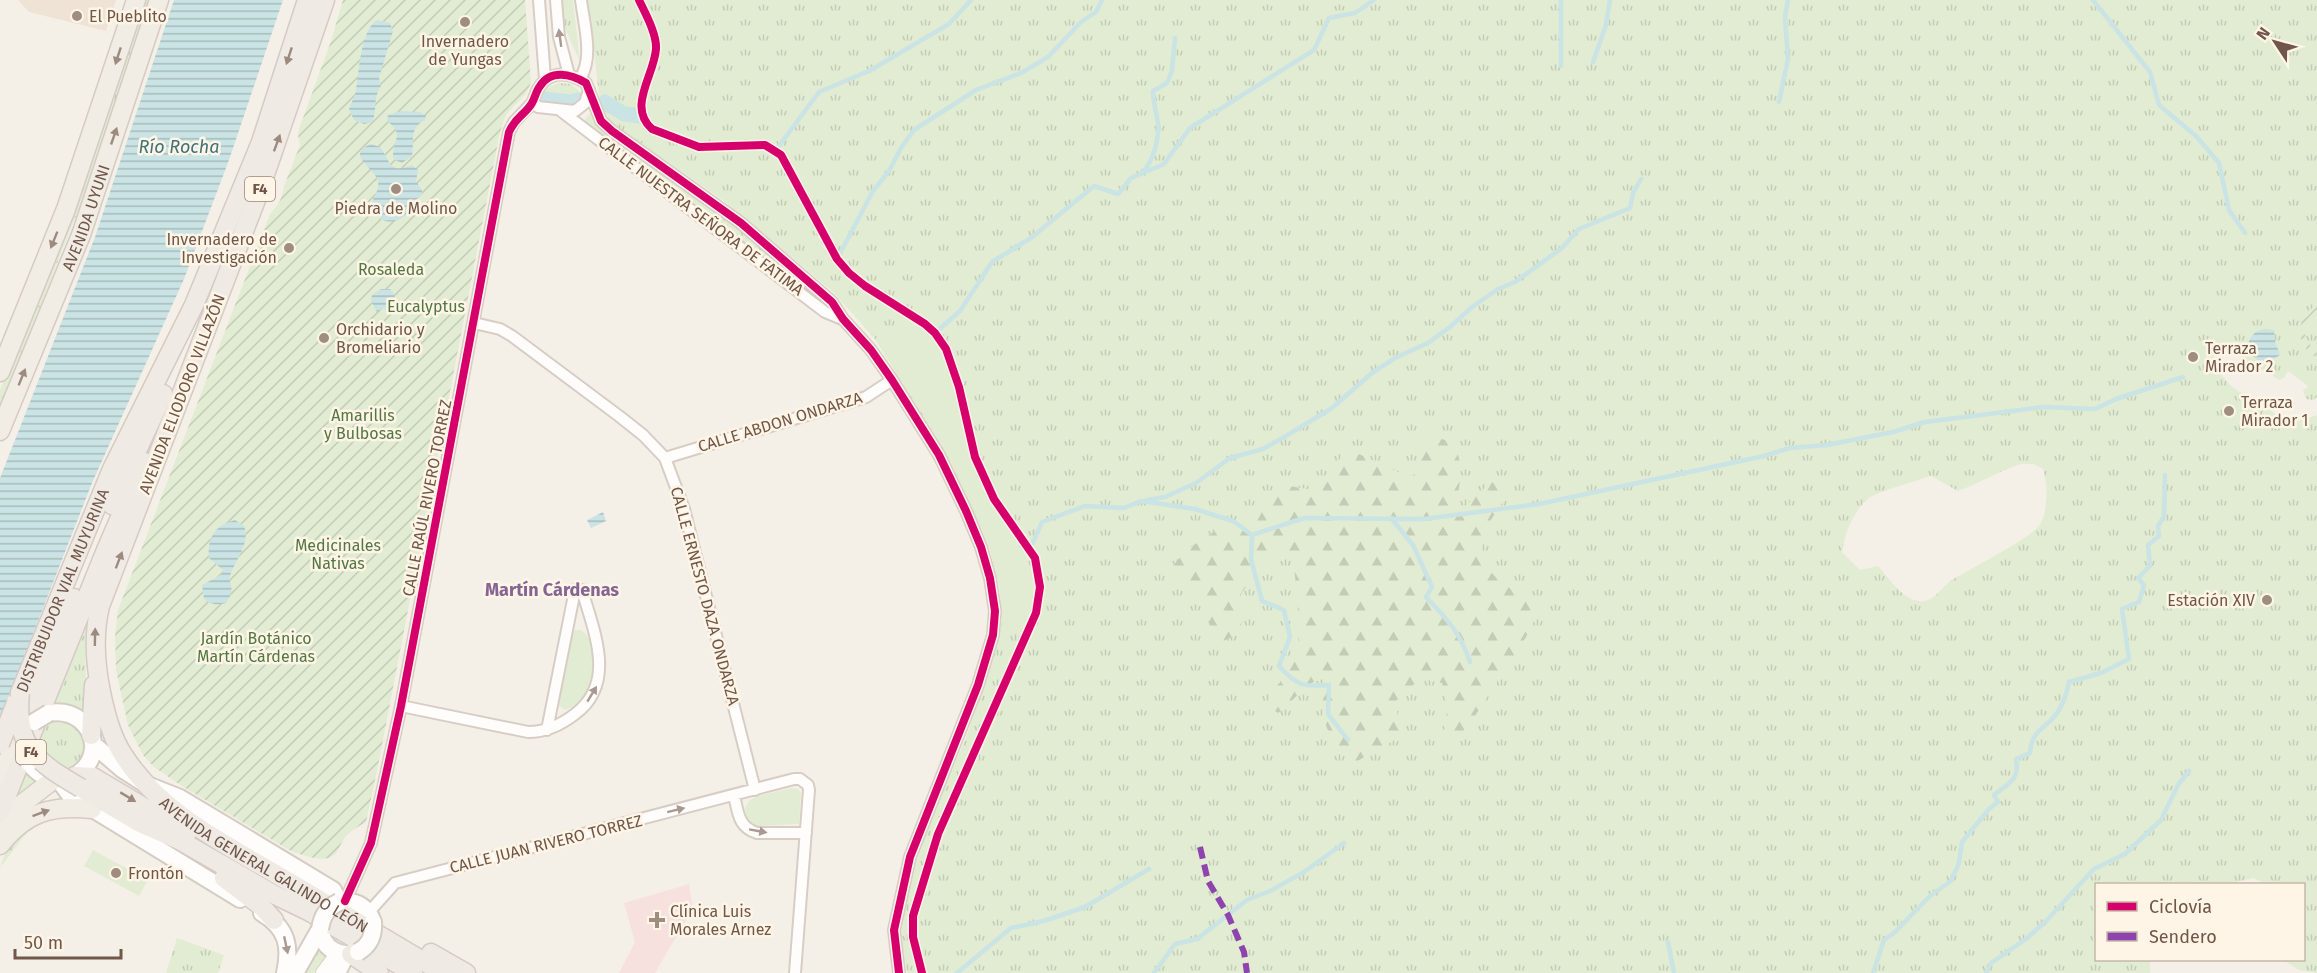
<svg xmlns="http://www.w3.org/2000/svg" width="2317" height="973" font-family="'Fira Sans',sans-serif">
<defs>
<pattern id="grass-tufts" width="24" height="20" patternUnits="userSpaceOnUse" patternTransform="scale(1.5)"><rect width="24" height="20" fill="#e1ecd2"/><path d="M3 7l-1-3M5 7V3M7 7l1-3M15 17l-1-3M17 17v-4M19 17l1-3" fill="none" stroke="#c4ccb6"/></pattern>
<pattern id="forest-firs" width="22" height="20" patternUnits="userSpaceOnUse" patternTransform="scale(1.5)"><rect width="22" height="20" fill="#e1ecd2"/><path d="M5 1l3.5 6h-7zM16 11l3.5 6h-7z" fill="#c4ccb6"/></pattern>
<pattern id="garden-furrows" width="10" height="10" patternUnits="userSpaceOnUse" patternTransform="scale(1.5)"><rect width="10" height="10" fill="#e1ecd2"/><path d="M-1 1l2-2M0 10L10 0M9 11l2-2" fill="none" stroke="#c4ccb6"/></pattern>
<pattern id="water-rules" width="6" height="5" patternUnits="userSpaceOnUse" patternTransform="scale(1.5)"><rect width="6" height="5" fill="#cae3e4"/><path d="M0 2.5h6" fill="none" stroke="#a8bbbb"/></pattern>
</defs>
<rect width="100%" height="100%" fill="#f5f0e7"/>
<path fill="#eee3d4" d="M18,0H116L106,31L29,12Z"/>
<path fill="#f7e1df" d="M689,884L693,908L655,973H619L635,942L624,903Z"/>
<path fill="url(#grass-tufts)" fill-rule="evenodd" d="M144,0H150L93,173L0,407V390L52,265Z
M559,0H573L580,62L562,21Z
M588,0H2317V397L2313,400L2306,399L2303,391L2308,386L2288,371L2284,378L2279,380L2273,376V369C2254,375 2238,361 2238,342L2212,348C2216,368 2224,384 2242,393C2250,397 2261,401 2267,407C2274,413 2280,419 2289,424L2317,415V973L2299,970L2283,960H2304V884H2265L2254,878L2227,884H2096V960H2150V973H907L901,940L902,915L907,891L930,819L966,738L1002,622L1000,587L989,546L951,463L921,413L875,339L833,292L724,201L609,121L599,95ZM2021,464H2034L2043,469C2048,485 2048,508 2041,523C2034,537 1969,569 1952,580C1941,587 1935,603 1919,601C1902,599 1889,578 1878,566L1860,570L1842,552C1845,533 1853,511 1869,498C1877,492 1919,480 1931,476L1958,491C1980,483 1999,471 2021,464Z
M558,83L571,84L581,92V100L575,106L543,104L539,100L541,92Z
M590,113L595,123L603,131L766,249L830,308L583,122Z
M90,611L85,641L87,714L68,704L53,703Z
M58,720L75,726C90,742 87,759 69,771L36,760V734L49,722Z
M26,771L41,783L9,811Z
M34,823L0,868L7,847Z
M177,938L224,955L218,973H166Z
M319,946L328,955L321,962L314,973H304Z"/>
<path fill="url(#forest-firs)" d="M1431,437C1436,438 1445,439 1449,442C1467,455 1459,488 1456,506L1463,508L1491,482L1503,487L1504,500L1489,523L1481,544L1482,562L1500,582L1525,598L1536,617L1526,637L1471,722L1457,739L1450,741L1444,731L1448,705L1442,683L1422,679L1407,689L1396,701L1400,737L1352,764C1340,751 1327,734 1323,716C1321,704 1325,690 1324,678C1303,683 1295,701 1278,713L1268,706C1270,687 1288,678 1294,662C1304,635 1295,590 1294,562L1279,552L1264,561L1241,594L1243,617L1239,633L1222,642L1212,634L1204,594L1181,579L1173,565L1189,548L1217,530L1252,528C1263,514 1267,498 1278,484L1318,491C1334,480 1335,464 1346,448L1408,477L1414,475L1422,443Z"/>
<path fill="#e1ecd2" d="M908,318L925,330L941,350L978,468L998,511L1027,559L1034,584L1035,597L1031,615L1002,622C1001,610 1001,597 999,585C981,495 923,416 875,339Z
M575,630H581C589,635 590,641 592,650C597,675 590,700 565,710L558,705L572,635Z
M791,788L798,789L801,793L799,824L757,826L747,819L745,808L749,801L755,797Z
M93,850L148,880L139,896L84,866Z"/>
<path fill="url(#garden-furrows)" d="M343,0H525L531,82C527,97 516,102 507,114C503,120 501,130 499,137L378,766L366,822C359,826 352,830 346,836C341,841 339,852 333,856C322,863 303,855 291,851L182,786L154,767L143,755L128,725L116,670L115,637L118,610L270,214C278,206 283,197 284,186L300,145L298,136L299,129L331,41Z
M2317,305V310C2300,321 2301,340 2317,351V358C2295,346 2294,317 2317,305Z"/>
<path fill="url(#water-rules)" d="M174,0H283L229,160L184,279L92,483L0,718V478L95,237Z
M377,20L390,23L393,31L379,78L381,86C372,100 378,110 372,122L364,124L354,120L349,109C351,103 354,98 356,91C359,73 360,31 377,20Z
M401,111L419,112L426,115L425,120C408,129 415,141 412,156L402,163L395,160L393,157C393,140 405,134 387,121L388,115Z
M371,144L380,147C392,163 388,174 412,165L418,170L416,181L422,190V194L411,205L405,216C397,221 390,224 381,219L379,214L383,206H377L372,204C373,195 380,191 378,181C375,168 344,155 371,144Z
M381,289H390L394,294L396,309L391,315L384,308L377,312L371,301L372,295Z
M2264,329L2274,330L2275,341L2280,355L2267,363C2245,361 2241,334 2264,329Z
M603,512L606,521L591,528L587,520Z
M235,520L244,526C251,545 234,560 229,579C233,588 232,594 226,603C217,605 212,605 204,599L202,585L221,575L223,570L209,558C207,538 215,525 235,520Z"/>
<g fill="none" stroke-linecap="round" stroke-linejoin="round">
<path stroke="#cae3e4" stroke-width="4.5" d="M2093,0L2150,72L2159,105L2196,136L2219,163L2229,210L2245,233
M1593,62L1606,25L1610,0
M1561,66V0
M1779,102L1788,59L1785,17L1788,0
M776,150L819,92L869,71L949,24L971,0
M1143,172C1153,161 1159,140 1158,125C1157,113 1153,103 1153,91L1167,83L1172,71L1175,38
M837,259L873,191L889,171L901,148L914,130L976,90L1021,73L1048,57L1081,22L1096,12L1102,0
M935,333L960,311L992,262L1031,238L1094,186L1118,194L1131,178L1164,164L1190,128L1314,50L1329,18L1355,13L1374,0
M1147,500L1165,497L1196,483L1230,458L1263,449L1291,433L1332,408L1372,373L1395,358L1428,343L1450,327L1472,307L1498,289L1515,282L1562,248L1579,229L1630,208L1633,193L1641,179
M1391,518L1413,545L1432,587L1426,597C1447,619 1461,634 1470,662
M1252,535L1251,559L1262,601L1284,610L1290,637L1279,666C1297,686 1303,687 1329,685L1328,714L1348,740
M1030,549L1042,522L1085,506L1124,508L1141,501L1195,509L1233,521L1252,535L1304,518L1424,519L1539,504L1764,456L1790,448L1827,445L1893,432L1925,422L2043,407L2095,409L2116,399L2183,377
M1668,942L1674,973
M957,973L1011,928L1044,921L1085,907L1149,869
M1154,973L1175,944L1197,939L1247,900L1270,891L1304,872L1344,843
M1873,973L1884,940L1895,932L1930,896L1951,881L1959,863L1962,842L1989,809L1998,802L1994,795C2009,783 2020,780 2016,759L2030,753C2032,727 2048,729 2059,710C2064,702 2067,692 2069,682L2101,673L2129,659L2122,609L2139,602L2144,585L2138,578L2150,566L2148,545L2159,536L2158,526L2164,516L2165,475
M1986,973L1991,963L2026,939L2046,921L2094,869L2125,854L2161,820L2178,785L2189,771"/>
<path stroke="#cae3e4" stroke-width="15" d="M544,99L571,102L578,100
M605,102L624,114L642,116"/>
<defs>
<path id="minor" d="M539,0L545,79
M556,0L559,37L569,75
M580,79C594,57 584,25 581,0
M533,102C540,74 561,67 586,83L601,121L612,131L741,223L832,302L843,319L871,350L892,380L939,455L966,511L981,547L990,578L995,611L993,635L978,685L910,857L894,930L899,973
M533,102L538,107L575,111L585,103L589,90
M561,111L825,312L842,319
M474,323L500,329L512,336L619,416L643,435L665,458L684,509L755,790
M665,458L866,397L892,380
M401,706L528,732C546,732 561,725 575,714C617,683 594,632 582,590H575L547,730
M734,795C738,812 738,827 757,833H806
M345,901L371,843L401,706L509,132L514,122L533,102
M369,912L395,883L794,779H800L808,785L809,790L795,973"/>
<path id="tertiary" d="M323,973L338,953"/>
<path id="secondary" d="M93,744L122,769L147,785L180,798L333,890L339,902C356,900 367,906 373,922
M29,763C65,808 118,752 80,720C71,713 61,711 49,713
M59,780L70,795L240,899
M262,913C287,928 291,946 285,973
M320,929C323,949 339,958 358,952
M295,973L320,929
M337,973L346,955"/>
<g id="primary">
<path d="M0,372L66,209L136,0"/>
<path id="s1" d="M0,431L81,235L159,0"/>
<path d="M0,780L16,740"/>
<path d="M5,832L18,807L53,780"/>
<path d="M0,845C26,812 51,805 92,809"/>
</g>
<g id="trunk">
<path id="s2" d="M325,0L259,192L100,606C93,635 95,663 101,692C105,712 112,739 124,756C161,814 229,846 286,880C338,911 390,942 443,973"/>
<path d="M112,505L163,394"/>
<path id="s3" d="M20,693L112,469L194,305L261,142L307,0"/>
<path d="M22,725L74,598"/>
<path d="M91,735L94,685"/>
<path d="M75,776L93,777L187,833"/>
<path d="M81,788L140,823L179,840L273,894L310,912L413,973"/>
<path d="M0,812L106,550L144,462"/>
<path d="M224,878L261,906L274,920"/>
<path d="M431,953L466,973"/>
<path d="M351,954L379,973"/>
</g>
</defs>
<use href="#minor" stroke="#d7cdc5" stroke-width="14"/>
<use href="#tertiary" stroke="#d7cdc5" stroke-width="16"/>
<use href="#secondary" stroke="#d5ccc4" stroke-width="20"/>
<use href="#primary" stroke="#d4cbc4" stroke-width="21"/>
<use href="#trunk" stroke="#d4cbc4" stroke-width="21"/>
<use href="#minor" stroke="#fefdfb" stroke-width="10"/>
<use href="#tertiary" stroke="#fefdfb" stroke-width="14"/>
<use href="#secondary" stroke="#fefdfb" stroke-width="16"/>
<use href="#primary" stroke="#f1ece4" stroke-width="18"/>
<use href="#trunk" stroke="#f0eae4" stroke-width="18"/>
<defs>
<path id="secondary-bridge" d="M34,722L49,713
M24,751L29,763
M320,929C322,916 327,908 339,902
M358,952C370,945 374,936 373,922"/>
<path id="trunk-bridge" d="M20,693C14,747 38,763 81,788
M0,744L16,703"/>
</defs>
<use href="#secondary-bridge" stroke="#d5ccc4" stroke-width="20" stroke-linecap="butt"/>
<use href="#trunk-bridge" stroke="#d4cbc4" stroke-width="21" stroke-linecap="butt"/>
<use href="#secondary-bridge" stroke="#fefdfb" stroke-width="16"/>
<use href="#trunk-bridge" stroke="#f0eae4" stroke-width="18"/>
<path stroke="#8e44ad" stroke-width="6" stroke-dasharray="12 6" stroke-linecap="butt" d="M1200,847L1208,881L1228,915L1244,952L1247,973"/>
<defs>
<path id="cycleway" d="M639,0C645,13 657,34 656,49C654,76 627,107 652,129L699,147L765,145L781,155L837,259L849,273L865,286L925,324L935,333L946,349L959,387L975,457L994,499L1035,558L1040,587L1036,613L938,834L913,916V937L922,973
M345,901L371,843L401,706L509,132C516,116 525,115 532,103C535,98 536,91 540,86C551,69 571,74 586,83L601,121L612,131L741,223L832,302L843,319L871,350L892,380L939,455L966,511L981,547L990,578L995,611L993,635L978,685L910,857L894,930L899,973"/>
</defs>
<use href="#cycleway" stroke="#fef5e7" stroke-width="11"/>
<use href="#cycleway" stroke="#d6006c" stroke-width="8"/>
</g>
<defs><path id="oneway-solid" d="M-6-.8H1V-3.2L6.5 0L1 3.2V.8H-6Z" transform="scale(1.5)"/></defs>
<g fill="#a99990">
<use href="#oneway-solid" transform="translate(560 38) rotate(-98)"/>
<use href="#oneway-solid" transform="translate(592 694) rotate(-59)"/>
<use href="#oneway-solid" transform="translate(676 810) rotate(-14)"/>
<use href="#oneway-solid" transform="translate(758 831) rotate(10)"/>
<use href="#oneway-solid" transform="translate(286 945) rotate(78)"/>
</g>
<g fill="#9e8b7f">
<use href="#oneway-solid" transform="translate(118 56) rotate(108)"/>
<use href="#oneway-solid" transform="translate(114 136) rotate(-71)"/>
<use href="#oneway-solid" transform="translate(54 240) rotate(112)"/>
<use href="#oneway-solid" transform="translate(22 377) rotate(-68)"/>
<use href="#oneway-solid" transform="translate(41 813) rotate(-20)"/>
</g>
<g fill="#9d8a7f">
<use href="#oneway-solid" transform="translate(289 56) rotate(108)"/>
<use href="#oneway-solid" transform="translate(277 143) rotate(-70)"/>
<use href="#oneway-solid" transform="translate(119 560) rotate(-69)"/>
<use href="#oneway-solid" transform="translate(95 637) rotate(-89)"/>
<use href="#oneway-solid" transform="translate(128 797) rotate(31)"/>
</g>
<g fill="#9f8d80" stroke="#fef5e7" stroke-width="2">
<circle cx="77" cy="16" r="6"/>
<circle cx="465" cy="22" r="6"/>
<circle cx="396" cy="189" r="6"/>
<circle cx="289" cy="248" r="6"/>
<circle cx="324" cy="338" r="6"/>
<circle cx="2193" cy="357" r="6"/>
<circle cx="2229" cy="411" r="6"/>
<circle cx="2267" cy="600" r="6"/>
<circle cx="116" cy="873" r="6"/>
<path d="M654 911h6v6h6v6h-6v6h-6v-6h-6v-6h6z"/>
</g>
<g text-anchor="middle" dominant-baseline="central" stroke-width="5" stroke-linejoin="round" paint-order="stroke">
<g fill="#fef5e7" stroke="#9b8678" stroke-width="1.5">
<rect x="245" y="177" width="30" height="24" rx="4.5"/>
<rect x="16" y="740" width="30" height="24" rx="4.5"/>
</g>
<g font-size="15" font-weight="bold" fill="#715749">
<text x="260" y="189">F4</text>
<text x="31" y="752">F4</text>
</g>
<g font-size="16" fill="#715749" stroke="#fef5e7" text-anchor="start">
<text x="89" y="16">El Pueblito</text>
<text x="465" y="41" text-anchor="middle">Invernadero<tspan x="465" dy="18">de Yungas</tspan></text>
<text x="396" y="208" text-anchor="middle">Piedra de Molino</text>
<text x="277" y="239" text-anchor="end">Invernadero de<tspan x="277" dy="18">Investigación</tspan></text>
<text x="336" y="329">Orchidario y<tspan x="336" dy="18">Bromeliario</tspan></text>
<text x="2205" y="348">Terraza<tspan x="2205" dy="18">Mirador 2</tspan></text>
<text x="2241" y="402">Terraza<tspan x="2241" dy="18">Mirador 1</tspan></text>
<text x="2255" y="600" text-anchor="end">Estación XIV</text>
<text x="128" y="873">Frontón</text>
<text x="670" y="911">Clínica Luis<tspan x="670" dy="18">Morales Arnez</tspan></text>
</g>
<g font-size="16" fill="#715749" stroke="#fef5e7">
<text transform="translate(701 216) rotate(37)">CALLE NUESTRA SEÑORA DE FATIMA</text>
<text stroke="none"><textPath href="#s1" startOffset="230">AVENIDA UYUNI</textPath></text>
<text transform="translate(182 394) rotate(-69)">AVENIDA ELIODORO VILLAZÓN</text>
<text transform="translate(780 422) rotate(-17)">CALLE ABDON ONDARZA</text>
<text transform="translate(427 498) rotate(-79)">CALLE RAÚL RIVERO TORREZ</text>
<text stroke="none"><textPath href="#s3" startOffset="111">DISTRIBUIDOR VIAL MUYURINA</textPath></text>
<text transform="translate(705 596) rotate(75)">CALLE ERNESTO DAZA ONDARZA</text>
<text transform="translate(546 844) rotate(-14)">CALLE JUAN RIVERO TORREZ</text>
<text stroke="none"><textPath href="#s2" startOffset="981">AVENIDA GENERAL GALINDO LEÓN</textPath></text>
</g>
<g font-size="16" fill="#527742" stroke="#fef5e7">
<text x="391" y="269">Rosaleda</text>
<text x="426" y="306">Eucalyptus</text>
<text x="363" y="415">Amarillis<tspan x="363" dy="18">y Bulbosas</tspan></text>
<text x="338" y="545">Medicinales<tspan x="338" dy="18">Nativas</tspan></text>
<text x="256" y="638">Jardín Botánico<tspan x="256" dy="18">Martín Cárdenas</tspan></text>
</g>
<g font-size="18" font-style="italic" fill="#41737d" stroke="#fef5e7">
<text x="179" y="147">Río Rocha</text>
</g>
<g font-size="18" font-weight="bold" fill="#846594" stroke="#fef5e7">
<text x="552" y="590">Martín Cárdenas</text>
</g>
</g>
<rect x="2095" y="883" width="210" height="78" fill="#fef5e7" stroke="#c6b6a8" stroke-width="1.5"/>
<rect x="2107" y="902" width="30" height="9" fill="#d6006c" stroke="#c6b6a8" stroke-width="1.5"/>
<text x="2149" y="913" font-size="18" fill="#715749">Ciclovía</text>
<rect x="2107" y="932" width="30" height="9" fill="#8e44ad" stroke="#c6b6a8" stroke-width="1.5"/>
<text x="2149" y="943" font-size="18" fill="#715749">Sendero</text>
<g transform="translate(2275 42) rotate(306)" stroke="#fef5e7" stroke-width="4.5" paint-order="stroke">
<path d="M0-4.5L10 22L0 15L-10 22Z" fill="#715749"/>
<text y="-9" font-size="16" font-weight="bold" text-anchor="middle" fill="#715749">N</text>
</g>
<path d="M15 949v9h106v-9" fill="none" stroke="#715749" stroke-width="3"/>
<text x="24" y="949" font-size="18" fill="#715749" stroke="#fef5e7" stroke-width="4.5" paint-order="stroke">50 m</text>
</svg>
